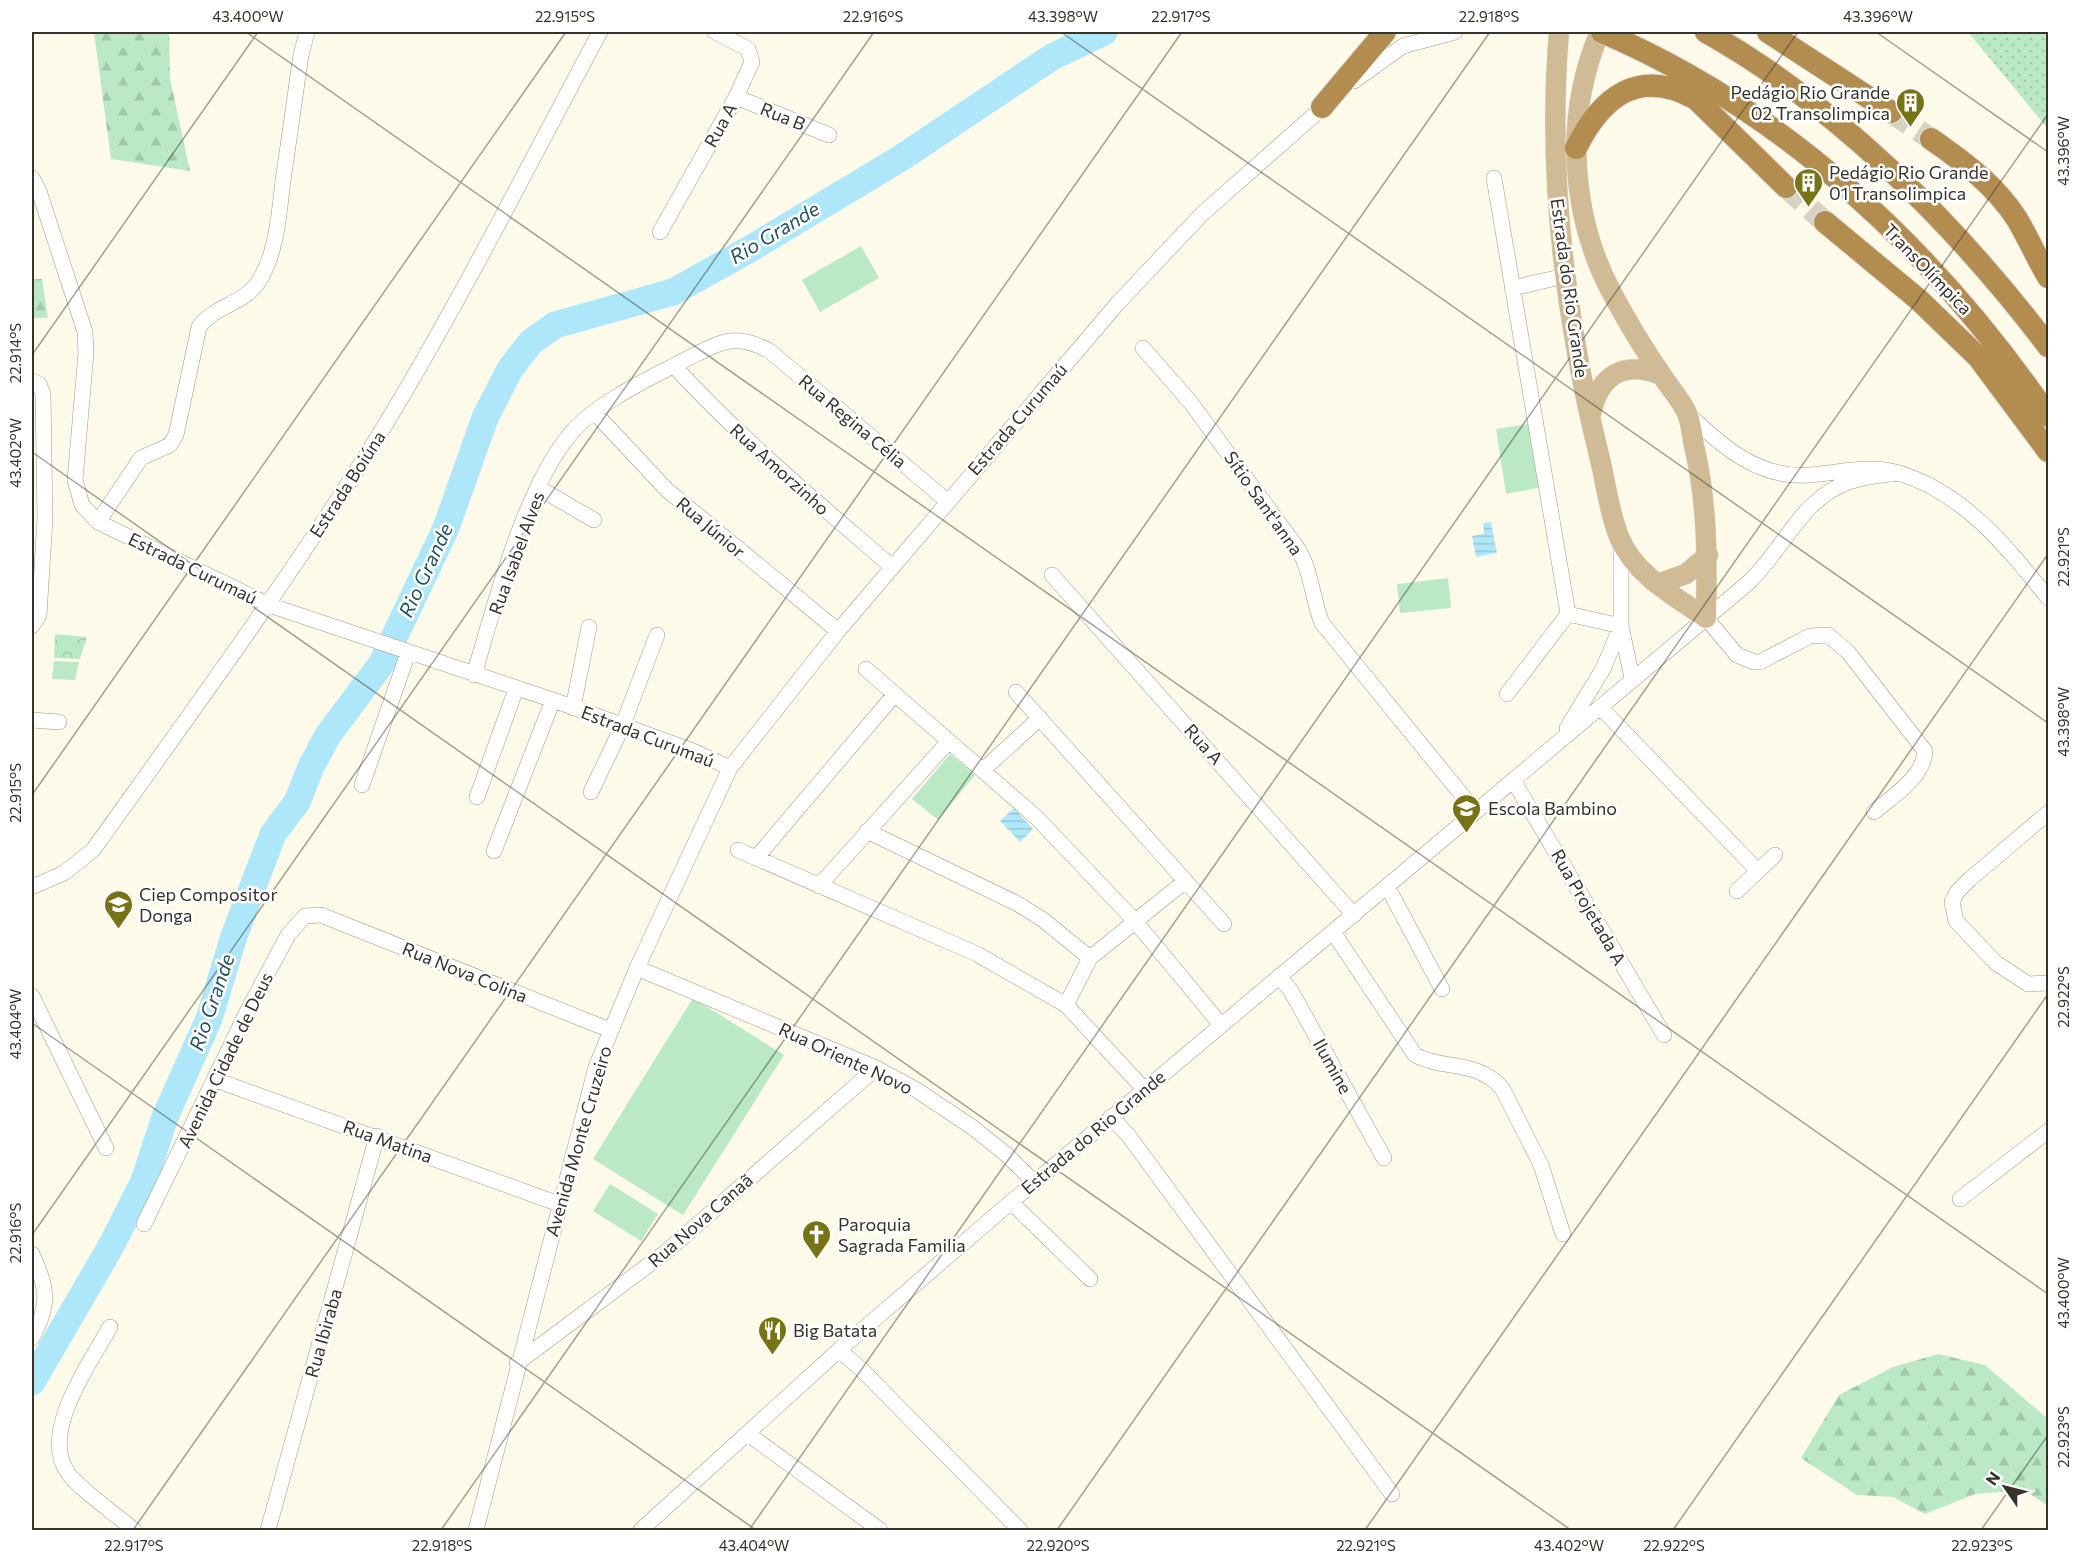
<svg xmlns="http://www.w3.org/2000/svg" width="2080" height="1562" font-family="Commissioner,sans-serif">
<defs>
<pattern id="grass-dots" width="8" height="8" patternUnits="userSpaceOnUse" patternTransform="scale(1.5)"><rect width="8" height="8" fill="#bbe9c5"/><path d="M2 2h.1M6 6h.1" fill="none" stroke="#a1c8a9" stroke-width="1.8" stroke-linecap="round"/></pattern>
<pattern id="forest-firs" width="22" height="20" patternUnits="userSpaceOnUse" patternTransform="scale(1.5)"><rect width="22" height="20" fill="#bbe9c5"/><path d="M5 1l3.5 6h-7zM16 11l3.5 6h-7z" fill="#a1c8a9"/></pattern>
<pattern id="park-crowns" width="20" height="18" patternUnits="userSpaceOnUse" patternTransform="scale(1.5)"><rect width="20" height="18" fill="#bbe9c5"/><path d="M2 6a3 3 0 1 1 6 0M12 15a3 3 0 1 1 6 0" fill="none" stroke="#a1c8a9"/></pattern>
<pattern id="water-rules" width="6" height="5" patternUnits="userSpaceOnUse" patternTransform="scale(1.5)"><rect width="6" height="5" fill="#aee7fa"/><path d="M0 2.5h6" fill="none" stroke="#96c7d6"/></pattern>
</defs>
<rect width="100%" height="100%" fill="#fefae9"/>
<path fill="url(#grass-dots)" d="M1968,32H2048V129Z"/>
<path fill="url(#forest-firs)" d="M94,32H169L170,79L190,171L111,159Z
M32,279H42L48,318H32Z
M1938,1354L1985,1365L2048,1419V1506L2024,1490L1975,1494L1925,1514L1893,1497L1857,1495L1801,1458L1839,1395L1893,1367Z"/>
<path fill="url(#park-crowns)" d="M55,634L87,637L80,659L54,658Z"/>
<path fill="#bbe9c5" d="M861,246L879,278L820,312L802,280Z
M1533,423L1543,487L1506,494L1496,429Z
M1448,578L1451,608L1400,613L1397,584Z
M54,661L79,662L75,680L52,679Z
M950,754L975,775L938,820L912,799Z
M693,998L784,1055L683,1215L593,1159Z
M610,1184L658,1214L641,1241L593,1211Z"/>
<path fill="url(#water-rules)" d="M1491,522L1497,553L1476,557L1472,536L1484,534L1483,523Z
M1014,808L1033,829L1020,842L1000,821Z"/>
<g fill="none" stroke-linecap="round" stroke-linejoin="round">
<path stroke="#aee7fa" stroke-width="27" d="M32,1382L111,1246L144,1181L165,1117L209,1019L234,936L273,834L297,802L311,767L328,735L382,663L446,528L485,418L510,369L531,342L555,325L673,292L750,249L901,158L1052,57L1104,32"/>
<path stroke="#d6d2c3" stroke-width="22" stroke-dasharray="22 11" stroke-linecap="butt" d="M1891,112L1931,139
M1786,187L1825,222"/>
<defs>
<path id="minor" d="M1354,81L1403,46L1455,32
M736,97L829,135
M32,178L39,191L85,332L86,353L75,480L82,505L98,522L269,605L553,700L693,751L730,768
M1494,178L1568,614L1507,694
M660,232L736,97L752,62L748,49L715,32
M1512,288L1565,276
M1143,348L1191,403L1298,549C1312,572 1312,599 1322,623L1475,811
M674,366C741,439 817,502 892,567
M32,381L39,384L43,394L45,518L39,615L32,626
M594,412L667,490L838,631
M1686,412C1721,445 1757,479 1809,475C1840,473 1868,464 1899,473C1964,493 2007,547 2048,598
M539,488L594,520
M98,522L141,458L170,445L176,435L199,327C214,306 242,304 257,284C278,254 279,209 284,173C290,134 295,95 301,55L307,32
M1052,575L1354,915
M1568,614L1621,626
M1706,618L1737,655L1754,662H1760L1810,636L1828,635L1848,652L1925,751C1924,777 1893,796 1874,812
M1621,626L1632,678
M866,669L1036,817L1134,920L1221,1025
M474,675C495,604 524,488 572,432C596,404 646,380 679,363C716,345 733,329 771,352L947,501
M1016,692L1224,924
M1600,707L1758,871
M573,708L589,627
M32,720L59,722
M1567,728L1603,669L1621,626V544
M984,769L1040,718
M1513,780L1664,1035
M362,785L408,653
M591,792L622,727L657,635
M477,797L516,689
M2048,813L1970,879L1957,892L1952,902L1956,921L1996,963L2028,984L2048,983
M867,831L1018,904L1042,919L1090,958
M738,850L977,954L1066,1005L1144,1089
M494,851L553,700
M756,858L895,694
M819,886L949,741
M32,887L64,873L93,850C191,713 290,578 379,435C459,304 528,166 600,32
M1388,888L1442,989
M1737,891L1775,855
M1333,932L1415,1055C1445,1071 1476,1059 1502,1088L1541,1165L1563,1234
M637,968L876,1068L915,1089L972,1127L1007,1155L1035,1183
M1279,976L1291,991L1384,1158
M32,996L106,1148
M1066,1005L1090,958L1184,882
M216,1080L559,1204
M1111,1117L1128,1135L1392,1494
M1960,1199L2048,1131
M1011,1202L1090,1279
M144,1224L248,1010L288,935L305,916L321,915L610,1030
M32,1254C48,1288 50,1305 32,1338
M110,1327C90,1363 39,1433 68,1473C79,1489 118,1516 134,1530
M839,1350L862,1370L1020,1530
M517,1363L666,1252L876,1068
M748,1434L880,1530
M268,1530L377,1136
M476,1530L596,1067L637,968L730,768L838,631L1118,303L1202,214L1329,102
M641,1530L839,1350L1011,1202L1748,583C1784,550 1800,499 1849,482C1865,476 1883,475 1900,473"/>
<path id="major" d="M1559,32C1547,174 1565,317 1599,455C1606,482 1609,514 1620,539C1635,575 1676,597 1706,618
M1600,32C1564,115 1570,216 1613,295C1628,323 1645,351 1663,377C1670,388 1680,399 1686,411C1691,421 1692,435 1694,446C1708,504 1707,560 1706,618
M1591,414C1599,375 1624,360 1661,375
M1657,584L1686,574L1708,555"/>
<path id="highway" d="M1602,32C1786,111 1936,252 2048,416
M1706,32C1838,106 1957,226 2048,346
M1768,32L1891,112
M1322,107L1385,32
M1931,139C1964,162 1995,185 2017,219C2028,238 2037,258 2048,277
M1576,148C1602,96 1639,67 1696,99L1786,187
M1825,222L1919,300L1978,357L2048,451"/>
</defs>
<use href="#minor" stroke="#9e9a85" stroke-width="16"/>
<use href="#major" stroke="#dfdedd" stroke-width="21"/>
<use href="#highway" stroke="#dfdedd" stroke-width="24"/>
<use href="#minor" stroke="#fff" stroke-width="15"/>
<use href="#major" stroke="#d1bb95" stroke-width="20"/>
<use href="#highway" stroke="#b28d4f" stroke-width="22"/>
</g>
<path fill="none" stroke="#35332a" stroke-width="1.5" stroke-opacity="0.45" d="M246,32L2048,1294M1061,32L2048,723M1876,32L2048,152M32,355L258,32M32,452L1571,1530M32,795L566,32M32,1023L756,1530M32,1235L874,32M133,1530L1182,32M441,1530L1490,32M749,1530L1798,32M1057,1530L2048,114M1365,1530L2048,554M1673,1530L2048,994M1981,1530L2048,1435"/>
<defs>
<symbol id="building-pin" viewBox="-11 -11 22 30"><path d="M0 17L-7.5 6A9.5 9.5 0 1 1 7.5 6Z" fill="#777418" stroke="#fff"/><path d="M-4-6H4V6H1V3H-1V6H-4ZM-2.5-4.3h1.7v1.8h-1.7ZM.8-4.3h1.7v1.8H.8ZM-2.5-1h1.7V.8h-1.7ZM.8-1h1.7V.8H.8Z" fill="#fff"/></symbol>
<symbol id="school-pin" viewBox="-11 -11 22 30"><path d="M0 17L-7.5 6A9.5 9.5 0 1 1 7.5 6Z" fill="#777418" stroke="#fff"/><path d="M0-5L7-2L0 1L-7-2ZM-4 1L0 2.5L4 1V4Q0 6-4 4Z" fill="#fff"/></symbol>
<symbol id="church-pin" viewBox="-11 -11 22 30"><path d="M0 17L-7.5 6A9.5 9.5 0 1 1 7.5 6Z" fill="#777418" stroke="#fff"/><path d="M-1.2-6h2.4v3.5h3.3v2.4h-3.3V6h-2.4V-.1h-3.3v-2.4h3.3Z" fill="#fff"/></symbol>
<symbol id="restaurant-pin" viewBox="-11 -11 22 30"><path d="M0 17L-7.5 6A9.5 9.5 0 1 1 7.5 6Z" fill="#777418" stroke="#fff"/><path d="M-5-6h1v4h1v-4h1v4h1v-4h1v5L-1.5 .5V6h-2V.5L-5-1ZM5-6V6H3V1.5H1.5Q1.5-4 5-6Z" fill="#fff"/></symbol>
</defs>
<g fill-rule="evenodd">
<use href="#building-pin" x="1894" y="86" width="33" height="45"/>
<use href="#building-pin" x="1792" y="166" width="33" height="45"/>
<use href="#school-pin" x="1450" y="792" width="33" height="45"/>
<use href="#school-pin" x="102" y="888" width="33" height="45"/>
<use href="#church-pin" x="800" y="1218" width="33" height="45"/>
<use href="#restaurant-pin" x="756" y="1314" width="33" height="45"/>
</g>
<g text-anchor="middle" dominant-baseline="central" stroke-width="5" stroke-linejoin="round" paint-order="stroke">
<g font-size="18" fill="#35332a" stroke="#fff" text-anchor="start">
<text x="1890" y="92" text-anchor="end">Pedágio Rio Grande<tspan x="1890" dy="21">02 Transolimpica</tspan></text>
<text x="1829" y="172">Pedágio Rio Grande<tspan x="1829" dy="21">01 Transolimpica</tspan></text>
<text x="1488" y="808">Escola Bambino</text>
<text x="139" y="894">Ciep Compositor<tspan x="139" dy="21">Donga</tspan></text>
<text x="838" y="1224">Paroquia<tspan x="838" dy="21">Sagrada Familia</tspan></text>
<text x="793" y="1330">Big Batata</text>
</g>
<g font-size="18" fill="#35332a" stroke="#fff">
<text transform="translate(783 116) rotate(22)">Rua B</text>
<text transform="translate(720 125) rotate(-61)">Rua A</text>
<text transform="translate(1928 269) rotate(46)">TransOlímpica</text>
<text transform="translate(1570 288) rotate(82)">Estrada do Rio Grande</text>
<text transform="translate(1017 419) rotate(-49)">Estrada Curumaú</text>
<text transform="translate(853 421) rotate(40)">Rua Regina Célia</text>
<text transform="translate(780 469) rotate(42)">Rua Amorzinho</text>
<text transform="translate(347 484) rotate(-57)">Estrada Boiúna</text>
<text transform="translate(1264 503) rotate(55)">Sítio Sant'anna</text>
<text transform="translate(711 527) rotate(40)">Rua Júnior</text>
<text transform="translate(516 553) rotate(-70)">Rua Isabel Alves</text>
<text transform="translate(193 568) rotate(26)">Estrada Curumaú</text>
<text transform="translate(648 736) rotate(21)">Estrada Curumaú</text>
<text transform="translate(1204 744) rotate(48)">Rua A</text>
<text transform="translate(1589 907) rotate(60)">Rua Projetada A</text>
<text transform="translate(465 972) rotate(22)">Rua Nova Colina</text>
<text transform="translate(846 1058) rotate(25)">Rua Oriente Novo</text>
<text transform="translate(225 1060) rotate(-64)">Avenida Cidade de Deus</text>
<text transform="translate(1333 1066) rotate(61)">Ilumine</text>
<text transform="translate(1093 1132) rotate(-40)">Estrada do Rio Grande</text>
<text transform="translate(388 1141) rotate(20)">Rua Matina</text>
<text transform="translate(578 1141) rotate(-74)">Avenida Monte Cruzeiro</text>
<text transform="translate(700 1220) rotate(-41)">Rua Nova Canaã</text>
<text transform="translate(323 1333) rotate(-74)">Rua Ibiraba</text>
</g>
<g font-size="20" font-style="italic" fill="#24525f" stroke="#fff">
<text transform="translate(774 232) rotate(-31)">Rio Grande</text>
<text transform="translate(425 570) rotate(-65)">Rio Grande</text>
<text transform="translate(211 1002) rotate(-71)">Rio Grande</text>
</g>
</g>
<rect width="2080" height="1562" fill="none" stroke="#ffffff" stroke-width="66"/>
<g transform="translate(2005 1487) rotate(305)" stroke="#ffffff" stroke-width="4.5" paint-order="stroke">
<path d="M0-4.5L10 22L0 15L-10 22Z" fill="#35332a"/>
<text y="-9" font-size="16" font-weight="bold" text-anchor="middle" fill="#35332a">N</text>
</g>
<rect x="33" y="33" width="2014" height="1496" fill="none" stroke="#35332a" stroke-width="2"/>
<g font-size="15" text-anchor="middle" fill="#35332a">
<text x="248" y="22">43.400°W</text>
<text x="565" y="22">22.915°S</text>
<text x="873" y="22">22.916°S</text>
<text x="1063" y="22">43.398°W</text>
<text x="1181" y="22">22.917°S</text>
<text x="1489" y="22">22.918°S</text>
<text x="1878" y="22">43.396°W</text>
<text transform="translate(2064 151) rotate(-90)" y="5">43.396°W</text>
<text transform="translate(16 353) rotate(-90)" y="5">22.914°S</text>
<text transform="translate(16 453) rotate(-90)" y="5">43.402°W</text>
<text transform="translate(2064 557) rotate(-90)" y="5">22.921°S</text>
<text transform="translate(2064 722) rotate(-90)" y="5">43.398°W</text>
<text transform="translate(16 793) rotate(-90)" y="5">22.915°S</text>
<text transform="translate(2064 997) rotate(-90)" y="5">22.922°S</text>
<text transform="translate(16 1024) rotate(-90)" y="5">43.404°W</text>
<text transform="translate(16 1233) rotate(-90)" y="5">22.916°S</text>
<text transform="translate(2064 1293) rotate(-90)" y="5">43.400°W</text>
<text transform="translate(2064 1437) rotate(-90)" y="5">22.923°S</text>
<text x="134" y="1551">22.917°S</text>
<text x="442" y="1551">22.918°S</text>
<text x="754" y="1551">43.404°W</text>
<text x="1058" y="1551">22.920°S</text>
<text x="1366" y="1551">22.921°S</text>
<text x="1569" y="1551">43.402°W</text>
<text x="1674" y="1551">22.922°S</text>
<text x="1982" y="1551">22.923°S</text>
</g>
</svg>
